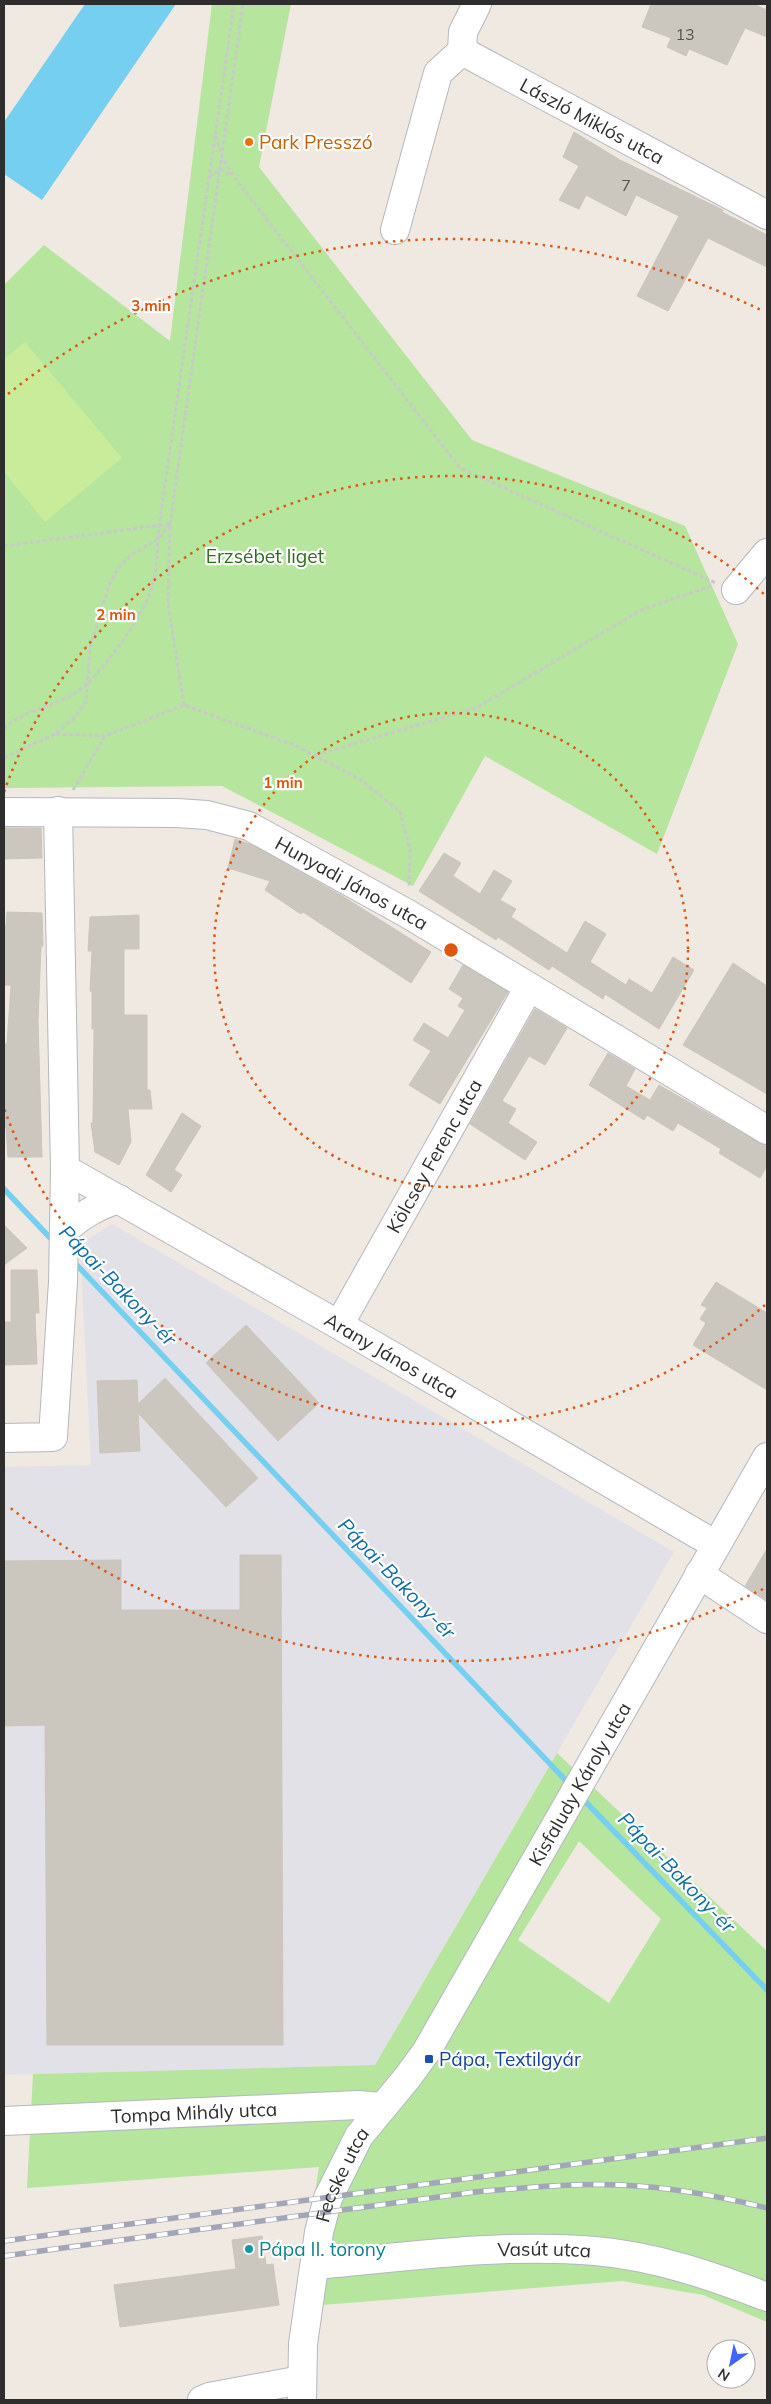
<svg xmlns="http://www.w3.org/2000/svg" width="771" height="2404" font-family="Mulish,sans-serif">
<rect width="100%" height="100%" fill="#efe9e1"/>
<path fill="#e3e1e8" d="M112,1224L674,1552L375,2065L4,2075V1467L91,1465L80,1244Z"/>
<path fill="#b6e59e" fill-rule="evenodd" d="M212,4H291L259,167L472,440L685,526L738,644L657,854L485,756L413,886L222,786L4,788V285L44,245L170,341Z
M557,1753L767,1951V2322L703,2295L622,2281L297,2307L319,2167L27,2188L33,2074L375,2065ZM579,1841L661,1919L609,2003L518,1940Z"/>
<path fill="#c9ec9a" d="M25,342L122,458L45,522L4,472V359Z"/>
<path fill="#75cff0" d="M85,4H176L42,200L4,174V122Z"/>
<g fill="none" stroke-linecap="round" stroke-linejoin="round">
<path stroke="#75cff0" stroke-width="5.5" d="M4,1189L54,1242
M73,1261L571,1786
M580,1796L767,1990"/>
</g>
<path fill="#cbc7bf" stroke="#cbc5ba" d="M651,4H753L767,10V37L745,28L727,65L689,49L686,56L667,47L671,38L642,27Z
M574,132L620,160L723,210L722,212L767,235V267L708,238L668,311L637,296L679,216L636,195L626,216L586,195L579,209L559,200L579,166L563,157Z
M4,828H41L42,858L4,859Z
M235,839L252,845L339,894L431,952L411,983L303,912L301,914L265,890L270,881L228,868Z
M444,853L461,863L453,876L480,894L494,870L512,881L500,900L516,909L511,917L567,953L585,921L606,934L590,962L626,985L629,979L652,993L673,957L694,970L659,1029L605,994L603,999L552,966L549,970L498,937L496,940L419,891Z
M7,912L42,913L43,946H41L38,1021L42,1157H8L6,1127H4V1044H7L11,985H4V926H6Z
M139,915V949H124V1015H147V1090H150L152,1109H128L131,1142L119,1165L95,1152L91,1123H93L94,1029H92V991H90L92,951H88L90,917Z
M733,963L767,986V1094L683,1045Z
M463,965L508,992L440,1104L409,1085L431,1051L413,1040L424,1023L448,1038L465,1010L458,1006L463,998L449,989Z
M535,1009L567,1028L545,1065L529,1056L502,1101L516,1109L508,1123L537,1142L525,1160L470,1124Z
M608,1053L635,1069L626,1086L650,1100L659,1085L767,1147V1166L760,1178L719,1153L721,1149L678,1123L673,1131L647,1115L644,1120L589,1085Z
M182,1113L201,1126L174,1170L182,1175L171,1192L146,1175Z
M4,1225L27,1248L4,1265Z
M11,1270H37L39,1313H35L37,1364L4,1365V1322H11Z
M716,1282L767,1313V1390L693,1345L706,1323L700,1319L707,1308L701,1305Z
M246,1325L319,1403L278,1441L206,1363Z
M165,1378L258,1478L226,1507L138,1413L140,1451L100,1453L97,1381L137,1380L138,1404Z
M767,1549V1600L745,1586Z
M240,1555H281L283,2045H47L45,1725L4,1726V1561L121,1560V1610H240Z
M262,2236L266,2265L273,2264L279,2305L120,2327L114,2285L236,2269L232,2240Z"/>
<g fill="none" stroke-linecap="round" stroke-linejoin="round">
<defs>
<g id="minor">
<path id="s1" d="M477,4L463,32L462,51L767,215"/>
<path d="M395,230L438,73L462,51"/>
<path d="M736,590L767,553"/>
<path id="s2" d="M4,812L177,813L207,815L249,826L408,914L767,1130"/>
<path id="s3" d="M65,1169L339,1325L716,1545"/>
<path d="M64,1231C81,1215 97,1206 119,1199"/>
<path id="s4" d="M339,1325L529,987"/>
<path d="M4,1438L53,1437L63,1282L65,1169L58,811"/>
<path d="M699,1574L767,1619"/>
<path id="s5" d="M4,2121L358,2105L383,2107"/>
<path id="s6" d="M315,2265C408,2257 502,2243 595,2251C655,2256 712,2276 767,2297"/>
<path d="M202,2400L209,2397L301,2380"/>
<path id="s7" d="M302,2400L303,2344L319,2232L328,2198L359,2136L407,2078L426,2052L767,1457"/>
</g>
</defs>
<use href="#minor" stroke="#b4b7c1" stroke-width="30"/>
<path stroke="#c9c9c9" stroke-width="3" stroke-dasharray="4 2.5" stroke-linecap="butt" d="M216,136L222,157L234,177L460,468L716,583
M210,177L220,169L231,175
M4,546L170,524
M184,705L168,603L170,524L243,4
M4,729C23,710 52,707 75,693C101,676 141,619 151,590C158,569 157,547 159,526L234,4
M56,734L105,736
M316,755L476,708L641,610L714,585
M4,758L55,734L74,718L86,702L90,648L109,585L119,567L131,555L158,539L170,524
M73,790L105,736L184,705L294,745L360,779L400,812L410,850L409,888"/>
<use href="#minor" stroke="#fff" stroke-width="28"/>
<defs>
<path id="rail" d="M4,2241L767,2138
M4,2256L475,2192C523,2188 572,2183 620,2185C670,2187 719,2196 767,2208"/>
</defs>
<use href="#rail" stroke="#a3a6b8" stroke-width="5.5"/>
<use href="#rail" stroke="#fff" stroke-width="4" stroke-dasharray="11" stroke-linecap="butt"/>
</g>
<g fill="none" stroke="#df570e" stroke-width="2.5" stroke-dasharray="2.5 5">
<circle cx="451" cy="950" r="237"/>
<path d="M765 1305A474 474 0 0 1 4 1108M4 792A474 474 0 0 1 765 595"/>
<path d="M763 1589A711 711 0 0 1 8 1506M8 394A711 711 0 0 1 763 311"/>
</g>
<circle fill="#e8710a" stroke="#fff" stroke-width="2" cx="249" cy="142" r="5"/>
<rect fill="#1a4fb4" stroke="#fff" stroke-width="2" x="424" y="2054" width="10" height="10" rx="2.5"/>
<circle fill="#0f9aa8" stroke="#fff" stroke-width="2" cx="249" cy="2249" r="5"/>
<g text-anchor="middle" dominant-baseline="central" stroke-width="4.5" stroke-linejoin="round" paint-order="stroke">
<g font-size="16" fill="#555452">
<text x="685" y="34">13</text>
<text x="626" y="185">7</text>
</g>
<g font-size="19" fill="#2e2e2e" stroke="#fff">
<text stroke="none"><textPath href="#s1" startOffset="198">László Miklós utca</textPath></text>
<text stroke="none"><textPath href="#s2" startOffset="364">Hunyadi János utca</textPath></text>
<text stroke="none"><textPath href="#s4" startOffset="194">Kölcsey Ferenc utca</textPath></text>
<text stroke="none"><textPath href="#s3" startOffset="376">Arany János utca</textPath></text>
<text stroke="none"><textPath href="#s7" startOffset="690">Kisfaludy Károly utca</textPath></text>
<text stroke="none"><textPath href="#s5" startOffset="190">Tompa Mihály utca</textPath></text>
<text stroke="none"><textPath href="#s7" startOffset="231">Fecske utca</textPath></text>
<text stroke="none"><textPath href="#s6" startOffset="230">Vasút utca</textPath></text>
</g>
<g font-size="19" fill="#c56008" stroke="#fff" text-anchor="start">
<text x="259" y="142">Park Presszó</text>
</g>
<g font-size="19" fill="#2c6e1b" stroke="#fff">
<text x="265" y="556">Erzsébet liget</text>
</g>
<g font-size="19" fill="#164399" stroke="#fff" text-anchor="start">
<text x="439" y="2059">Pápa, Textilgyár</text>
</g>
<g font-size="19" fill="#0d838f" stroke="#fff" text-anchor="start">
<text x="259" y="2249">Pápa II. torony</text>
</g>
<g font-size="20" font-style="italic" fill="#0d6fa3" stroke="#fff">
<text transform="translate(118 1285) rotate(46)">Pápai-Bakony-ér</text>
<text transform="translate(397 1578) rotate(46)">Pápai-Bakony-ér</text>
<text transform="translate(677 1872) rotate(46)">Pápai-Bakony-ér</text>
</g>
</g>
<circle cx="451" cy="950" r="8" fill="#df570e" stroke="#fff" stroke-width="2.5"/>
<g font-size="15" text-anchor="middle" font-weight="bold" fill="#df570e" stroke="#fff" stroke-width="4.5" stroke-linejoin="round" paint-order="stroke">
<text x="151" y="311">3 min</text>
<text x="116" y="620">2 min</text>
<text x="283" y="788">1 min</text>
</g>
<rect width="771" height="2404" fill="none" stroke="#2e2e2e" stroke-width="10"/>
<g transform="translate(731 2364) rotate(213)"><circle r="24" fill="#ffffff" stroke="#ababab"/>
<path d="M0-4L9 19L0 12L-9 19Z" fill="#4264fb"/>
<text y="-8" font-size="14" font-weight="bold" text-anchor="middle" fill="#2e2e2e">N</text>
</g>
</svg>
